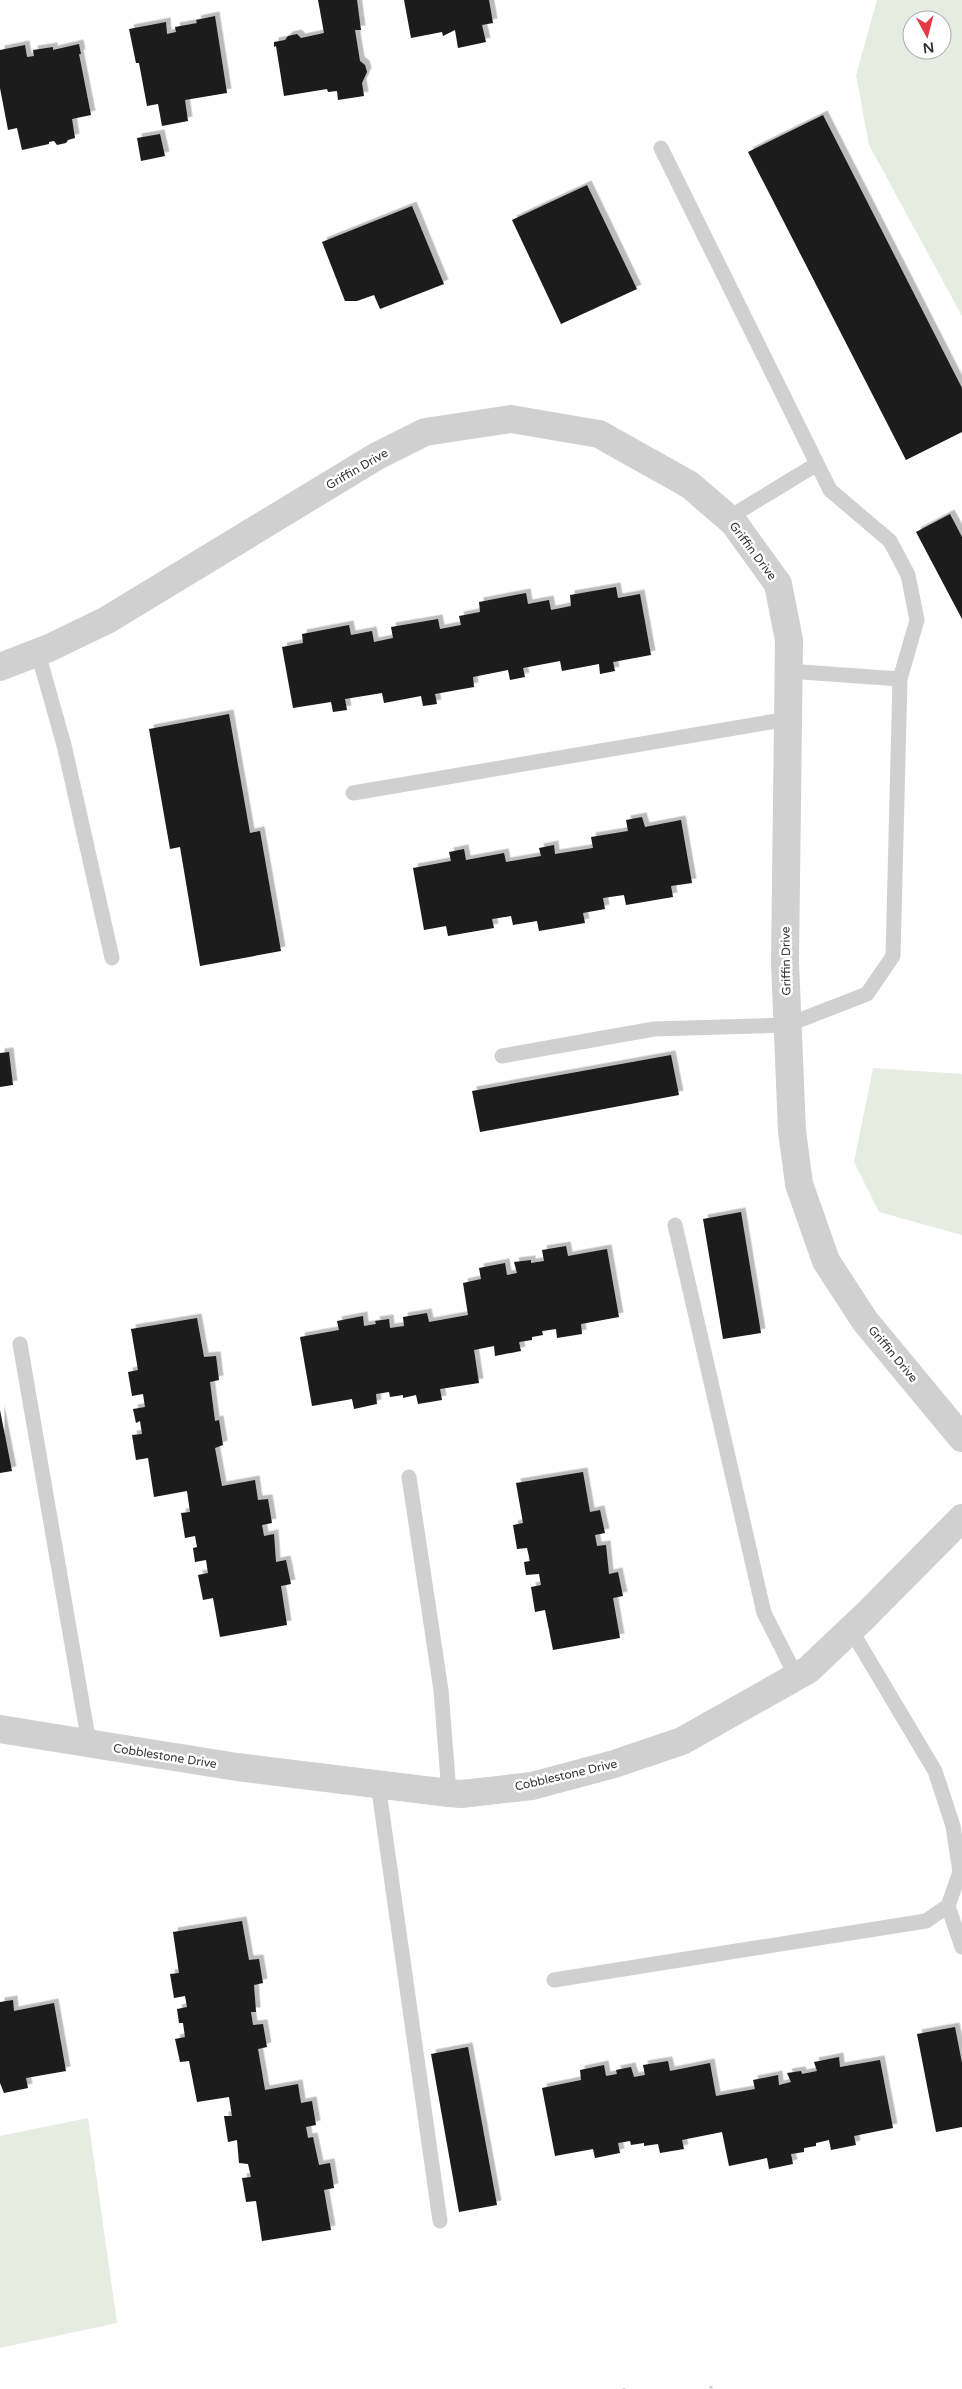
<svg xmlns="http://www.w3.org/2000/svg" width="962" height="2389" font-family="'Varela Round',sans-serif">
<defs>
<filter id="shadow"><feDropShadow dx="4.5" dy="-4.5" stdDeviation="0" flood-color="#0004"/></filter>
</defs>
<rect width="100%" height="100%" fill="#fff"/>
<path fill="#e6ecdf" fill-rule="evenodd" d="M877,0H962V316L869,145L856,75ZM912,20H942V50H912Z
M873,1068L962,1074V1235L879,1212L854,1162Z
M88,2118L117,2323L0,2348V2136Z"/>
<path fill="#1a1a1a" filter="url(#shadow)" d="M318,0H357L361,30H355L360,61L365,65L367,72L362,83L364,96L338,100L337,91L328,92L327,89L284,96L276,46L274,47V42L285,40L288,36L297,34L301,38L324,33Z
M404,0H489L493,23L482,25L486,42L458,48L455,30L443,36L442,32L411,38Z
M215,16L227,93L185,100L188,121L162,126L158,104L147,106L139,63H136L129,29L166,22L167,34L176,32L175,27L197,23L196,20Z
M79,44L81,54H79L91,115L72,119L75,138L68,140L66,143L57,145L54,141L49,142V144L22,150L17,128L8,130L0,88V50L25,45L27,57L34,56L33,50L53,47V50Z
M823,115L962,388V432L906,460L748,152Z
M160,134L165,156L141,161L137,138Z
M587,185L637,289L561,324L512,220Z
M412,206L444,284L380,309L374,295L357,301H345L322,242Z
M950,514L962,537V619L916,532Z
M616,587L618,598L640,594L651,655L613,662L615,671L600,674L599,664L562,671L560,661L523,668L525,677L510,680L508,670L473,677L474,687L435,694L437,704L423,706L421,696L384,703L382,693L345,699L347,710L333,712L331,702L293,708L282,647L303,643L302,634L349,625L351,635L372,631L374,642L393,638L391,627L438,619L440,629L461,625L459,616L480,612L479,602L526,593L528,604L549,600L551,610L571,606L570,595Z
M229,714L250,833L260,831L281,951L200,966L180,847L170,849L149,729Z
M642,817L645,827L681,820L692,883L671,886L673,897L626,905L624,895L603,898L605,909L583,913L585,923L539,931L537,921L513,925L511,916L492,919L494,928L448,936L446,926L424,930L413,868L451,861L449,852L464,849L466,860L504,853L506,862L541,856L539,848L554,845L555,854L593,848L591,837L628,831L626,820Z
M9,1052L13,1085L0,1087V1053Z
M671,1055L679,1095L480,1132L472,1091Z
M741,1212L761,1333L723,1339L703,1219Z
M566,1246L568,1256L607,1249L619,1317L581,1324L582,1334L557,1338L556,1329L542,1331L543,1335L532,1337V1340L519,1342L521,1351L495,1356L494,1346L474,1350L479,1383L440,1389L442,1400L418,1404L416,1395L403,1398V1395L390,1397L389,1392L376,1394L377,1404L354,1409L352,1399L312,1406L300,1337L339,1330L337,1321L363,1316L364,1326L376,1324L375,1321L389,1319L390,1328L404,1326L403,1317L427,1313L429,1322L468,1315L463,1283L481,1279L479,1268L505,1263L507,1275L517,1273L514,1262L531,1260V1263L544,1261L542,1250Z
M197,1318L204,1357L216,1356L219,1380L210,1382L215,1421L219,1420L223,1445L215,1448L222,1486L255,1480L258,1500L268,1499L272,1523L262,1525L264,1536L274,1534L276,1562L286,1560L291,1584L281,1586L287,1625L220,1637L213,1598L203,1600L198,1575L208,1573L206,1560L195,1562L193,1548L197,1547L195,1536L185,1538L181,1513L190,1512L187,1491L154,1497L148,1458L136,1460L132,1435L142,1434L140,1421L136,1423L133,1409L145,1407L143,1394L132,1396L128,1372L138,1370L131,1329Z
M0,1410L12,1471L0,1473Z
M583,1472L590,1512L600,1510L605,1533L595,1535L597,1546L606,1545L609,1574L618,1572L623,1596L613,1598L620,1638L553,1650L545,1610L535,1612L531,1587L541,1585L539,1574L526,1575L524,1562L530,1561L527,1548L517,1549L513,1525L523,1523L516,1483Z
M242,1921L249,1960L259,1959L263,1983L254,1985L256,2012H251L253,2025L263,2024L267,2047L258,2049L265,2090L298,2084L301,2103L312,2101L316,2125L306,2127L308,2138L313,2137L319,2165L330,2163L334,2188L324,2190L331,2230L262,2241L256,2201L246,2202L242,2178L251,2177L248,2164L239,2163L237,2140L228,2142L224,2116H232L229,2097L197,2102L189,2061L180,2062L175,2039L185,2037L183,2023H179L177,2009L187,2007L185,1996L174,1998L170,1974L179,1973L173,1932Z
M13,2000L14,2011L54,2003L66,2071L26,2078L28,2088L4,2093L0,2083V2002Z
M955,2027L962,2063V2127L936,2132L917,2034Z
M468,2047L497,2205L459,2212L431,2054Z
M839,2057L840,2067L880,2060L893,2128L854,2136L856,2145L831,2150L829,2140L816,2143V2146L804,2148V2152L791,2154L793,2164L769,2169L767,2158L729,2166L722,2132L682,2140L684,2149L660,2153L658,2144L644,2146V2143L631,2145L630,2141L618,2143L620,2153L595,2158L593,2149L555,2156L542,2088L581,2080L580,2070L604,2065L606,2076L617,2074L616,2070L631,2067L634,2077L645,2075L643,2065L668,2061L670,2071L710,2063L716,2096L755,2089L753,2080L778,2075L779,2085L791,2082L787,2073L801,2071L802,2074L817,2071L814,2062Z"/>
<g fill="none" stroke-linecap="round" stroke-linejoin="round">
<path stroke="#cdcdcd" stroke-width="3" stroke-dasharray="2.5 2.5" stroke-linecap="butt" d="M711,2386V2389
M624,2388V2389"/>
<path stroke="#d0d0d0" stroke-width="15" d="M728,518L817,464
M38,653L64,745L112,958
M788,671L900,679
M353,793L788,719
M502,1056L654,1029L787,1025L867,994L893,956L900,679L917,620L908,575L890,541L830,490L661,148
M675,1225L764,1613L796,1676
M20,1344L89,1743
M409,1477L441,1690L449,1793
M378,1784L440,2221
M948,1906L962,1947
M554,1980L926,1921L948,1906L960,1872L953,1826L935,1771L851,1630"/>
<path stroke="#d0d0d0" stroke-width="28" d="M0,667L49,648L107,620L377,456L425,432L511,419L599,434L690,485L734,523L778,584L789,640L785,962L792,1131L799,1184L826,1261L865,1321L962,1438
M0,1729L237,1767L449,1793L461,1794L532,1786L614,1764L682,1741L808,1670L865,1616L962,1518"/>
</g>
<g text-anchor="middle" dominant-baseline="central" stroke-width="5" stroke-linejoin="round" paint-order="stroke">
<g font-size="12" fill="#333" stroke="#fff">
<text transform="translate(357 469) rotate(-30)">Griffin Drive</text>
<text transform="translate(753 551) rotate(53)">Griffin Drive</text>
<text transform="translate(786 961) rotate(-91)">Griffin Drive</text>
<text transform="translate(893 1354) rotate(50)">Griffin Drive</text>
<text transform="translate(165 1756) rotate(9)">Cobblestone Drive</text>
<text transform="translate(566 1775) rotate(-13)">Cobblestone Drive</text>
</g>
</g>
<g transform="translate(927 35) rotate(173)"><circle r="24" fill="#ffffff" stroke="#adadad"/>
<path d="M0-4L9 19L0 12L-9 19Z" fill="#e63946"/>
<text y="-8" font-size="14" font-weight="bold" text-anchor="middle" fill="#333333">N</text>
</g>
</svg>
